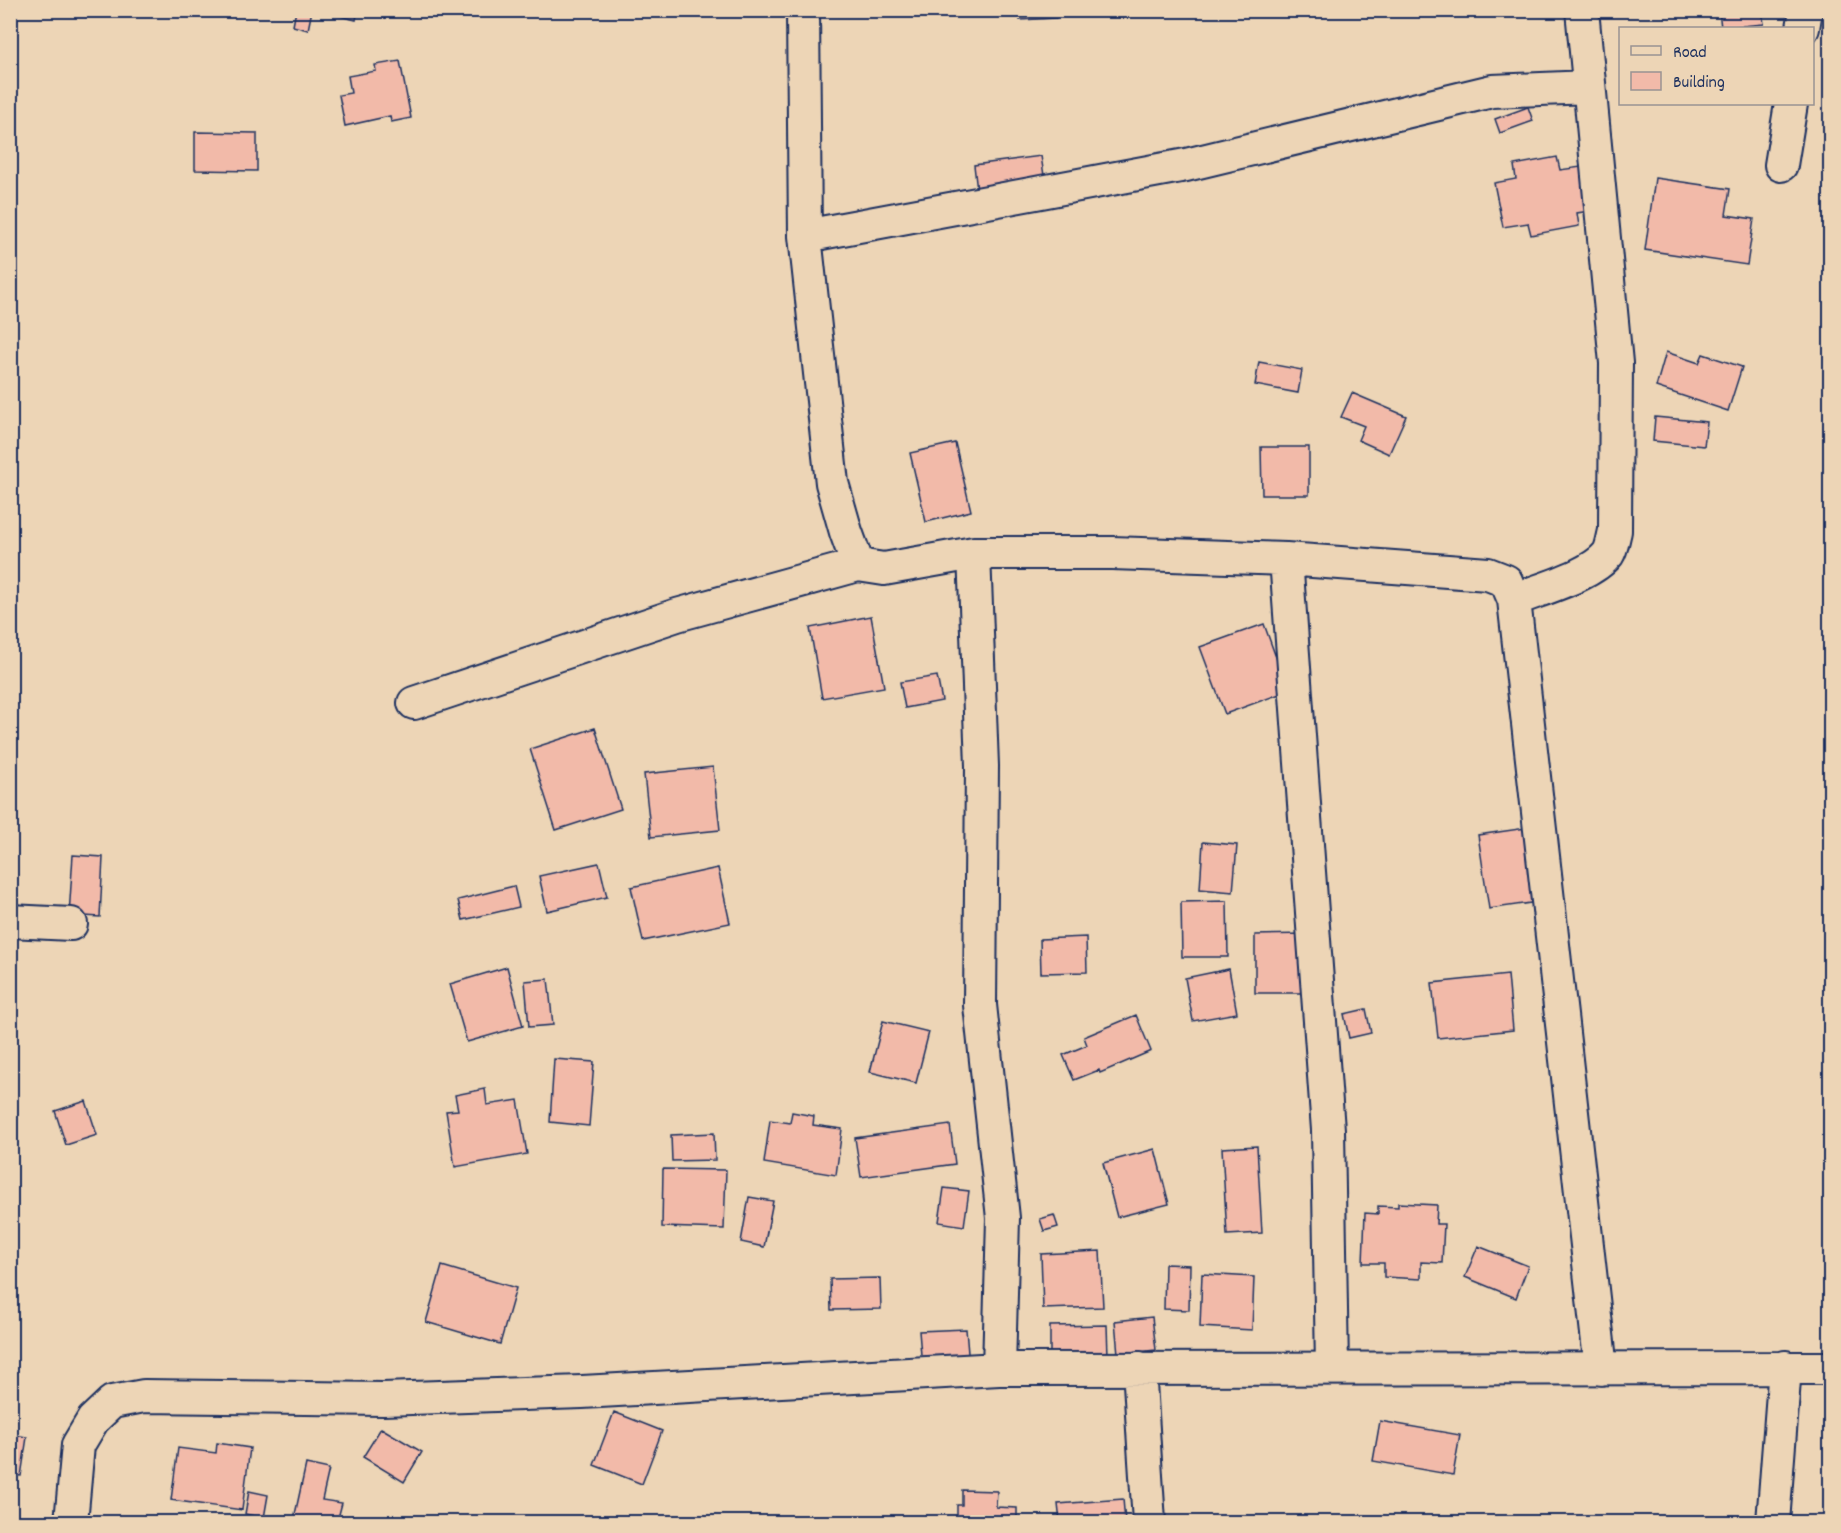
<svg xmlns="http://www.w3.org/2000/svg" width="1841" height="1533" font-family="Dekko,sans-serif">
<rect width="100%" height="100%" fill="#edd5b6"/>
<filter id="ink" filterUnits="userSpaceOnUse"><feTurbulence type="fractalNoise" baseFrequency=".0167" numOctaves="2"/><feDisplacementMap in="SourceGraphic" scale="12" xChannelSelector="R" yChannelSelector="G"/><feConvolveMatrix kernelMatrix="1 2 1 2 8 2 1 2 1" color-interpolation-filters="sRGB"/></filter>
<g filter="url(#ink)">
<path fill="#f2baa9" stroke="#1b2f5e" stroke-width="1.5" d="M296,10H312L308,30L293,26Z
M316,10H358L356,20Z
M1019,10H1056V18L1020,20Z
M1719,10H1762L1764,24L1721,28Z
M400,61L411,118L391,122L390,116L345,126L339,95L351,93L348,76L376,71L375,65Z
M1528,107L1533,121L1500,133L1495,119Z
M195,132L257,133V171L195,170Z
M1041,156L1045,182L977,191L974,165Z
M1557,157L1560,170L1581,167L1590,211L1577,213L1579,226L1531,235L1528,223L1503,227L1494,183L1516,179L1514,165Z
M1655,178L1730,189L1726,215L1754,219L1747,265L1645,250Z
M1666,352L1699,363L1703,354L1742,367L1728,411L1656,387Z
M1259,362L1302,370L1298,393L1255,385Z
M1352,393L1406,416L1389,454L1358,440L1364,426L1341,417Z
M1655,417L1707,422L1704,446L1653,441Z
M955,443L971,511L926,522L910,453Z
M1261,447H1309V495H1262Z
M871,616L884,687L822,698L810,628Z
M1264,624L1288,691L1225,714L1200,647Z
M937,676L942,701L905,708L900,682Z
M595,728L621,809L556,830L530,749Z
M713,767L720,830L651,837L644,774Z
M1526,828L1537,902L1489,909L1478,835Z
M1203,842L1237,845L1233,892L1200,889Z
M73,855L103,857L100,917L69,915Z
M599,863L607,897L547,911L539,876Z
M718,868L730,923L643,941L631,887Z
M514,886L519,907L463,920L458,900Z
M1227,901L1228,957H1182L1181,902Z
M1308,934L1309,993H1255V935Z
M1086,937L1087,972L1041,973L1040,939Z
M507,967L523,1026L467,1042L450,984Z
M1229,969L1237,1013L1193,1021L1185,978Z
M1508,975L1513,1030L1438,1038L1432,983Z
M548,979L553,1025L529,1027L525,981Z
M1366,1009L1371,1033L1349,1038L1344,1014Z
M1136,1015L1151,1051L1100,1073L1099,1070L1074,1080L1063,1055L1087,1045L1084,1037Z
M883,1021L929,1032L916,1083L870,1072Z
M554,1059L594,1062L589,1126L550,1122Z
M485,1089L487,1105L518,1100L527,1154L455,1167L446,1111L458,1110L455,1095Z
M86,1101L97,1135L66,1145L55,1111Z
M792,1112L814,1116L813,1125L842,1129L836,1175L764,1163L770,1120L790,1123Z
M950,1125L955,1164L861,1177L855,1138Z
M714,1133L715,1160L672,1161L671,1135Z
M1257,1146L1262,1233L1227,1235L1222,1148Z
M1155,1149L1169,1204L1117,1217L1103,1163Z
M663,1169L726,1170L724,1229L662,1227Z
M944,1188L969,1191L964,1226L939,1222Z
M749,1197L773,1201L764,1247L741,1242Z
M1398,1203L1437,1205L1436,1224H1444L1442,1263L1421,1262V1279L1384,1277V1263H1363L1365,1213L1378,1214V1206L1398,1207Z
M1054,1215L1058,1227L1044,1231L1040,1219Z
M1478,1246L1528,1266L1516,1298L1465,1277Z
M1100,1251L1103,1307L1043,1309L1041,1254Z
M1165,1264L1190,1265L1189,1310L1164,1309Z
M442,1266L516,1288L500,1344L426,1322Z
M1202,1274L1254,1277L1252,1330L1200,1327Z
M880,1278L881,1309L831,1310L830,1279Z
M1152,1317L1156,1350L1118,1354L1115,1321Z
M1107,1325L1108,1356H1050V1326Z
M966,1329L969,1365L922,1367L919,1331Z
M614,1412L662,1431L642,1484L594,1465Z
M1380,1421L1460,1435L1453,1475L1373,1461Z
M381,1428L422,1452L404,1482L363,1457Z
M10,1434L27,1437L21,1476L10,1475Z
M217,1443L250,1448L242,1510L171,1500L178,1448L216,1453Z
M306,1464L329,1469L322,1500L342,1503L337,1522L317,1520L316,1522H310L294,1519Z
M962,1490L997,1491L996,1507L1017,1508V1522H957V1505H962Z
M249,1491L268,1495L264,1518L245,1514Z
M1123,1499L1125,1522H1060L1058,1504Z"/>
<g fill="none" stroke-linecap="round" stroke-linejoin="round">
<defs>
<path id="street" d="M803,10L805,236L832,483L846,532L858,565L884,569L974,553H1112L1286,559L1488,574L1506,581L1514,600L1601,1369
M1803,28L1806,10
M1781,165L1791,104
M805,236L1186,165L1492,91L1589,87
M974,553L982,766L980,1005L1003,1218L999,1369
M1286,559L1328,1130L1332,1368
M1514,600C1540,589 1591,576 1608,554C1612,548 1613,538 1615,531L1616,363L1582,10
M414,703L677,615L858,565
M10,921L71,924
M1139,1368L1149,1522
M71,1522L78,1445L93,1420L112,1402L144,1396L383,1399L582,1392L999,1369L1830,1368
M1773,1522L1785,1367"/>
</defs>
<use href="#street" stroke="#1b2f5e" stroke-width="36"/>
<use href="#street" stroke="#edd5b6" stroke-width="32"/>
</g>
</g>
<rect width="1841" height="1533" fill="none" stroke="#edd5b6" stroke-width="36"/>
<rect x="18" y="18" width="1805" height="1497" fill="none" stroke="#1b2f5e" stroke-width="2" filter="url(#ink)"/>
<rect x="1619" y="27" width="195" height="78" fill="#edd5b6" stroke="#999393" stroke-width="1.5"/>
<rect x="1631" y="46" width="30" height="9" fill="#edd5b6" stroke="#999393" stroke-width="1.5"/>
<text x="1673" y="57" font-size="18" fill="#1b2f5e">Road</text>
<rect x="1631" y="72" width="30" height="18" fill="#f2baa9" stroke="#999393" stroke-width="1.5"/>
<text x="1673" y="87" font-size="18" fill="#1b2f5e">Building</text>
</svg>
